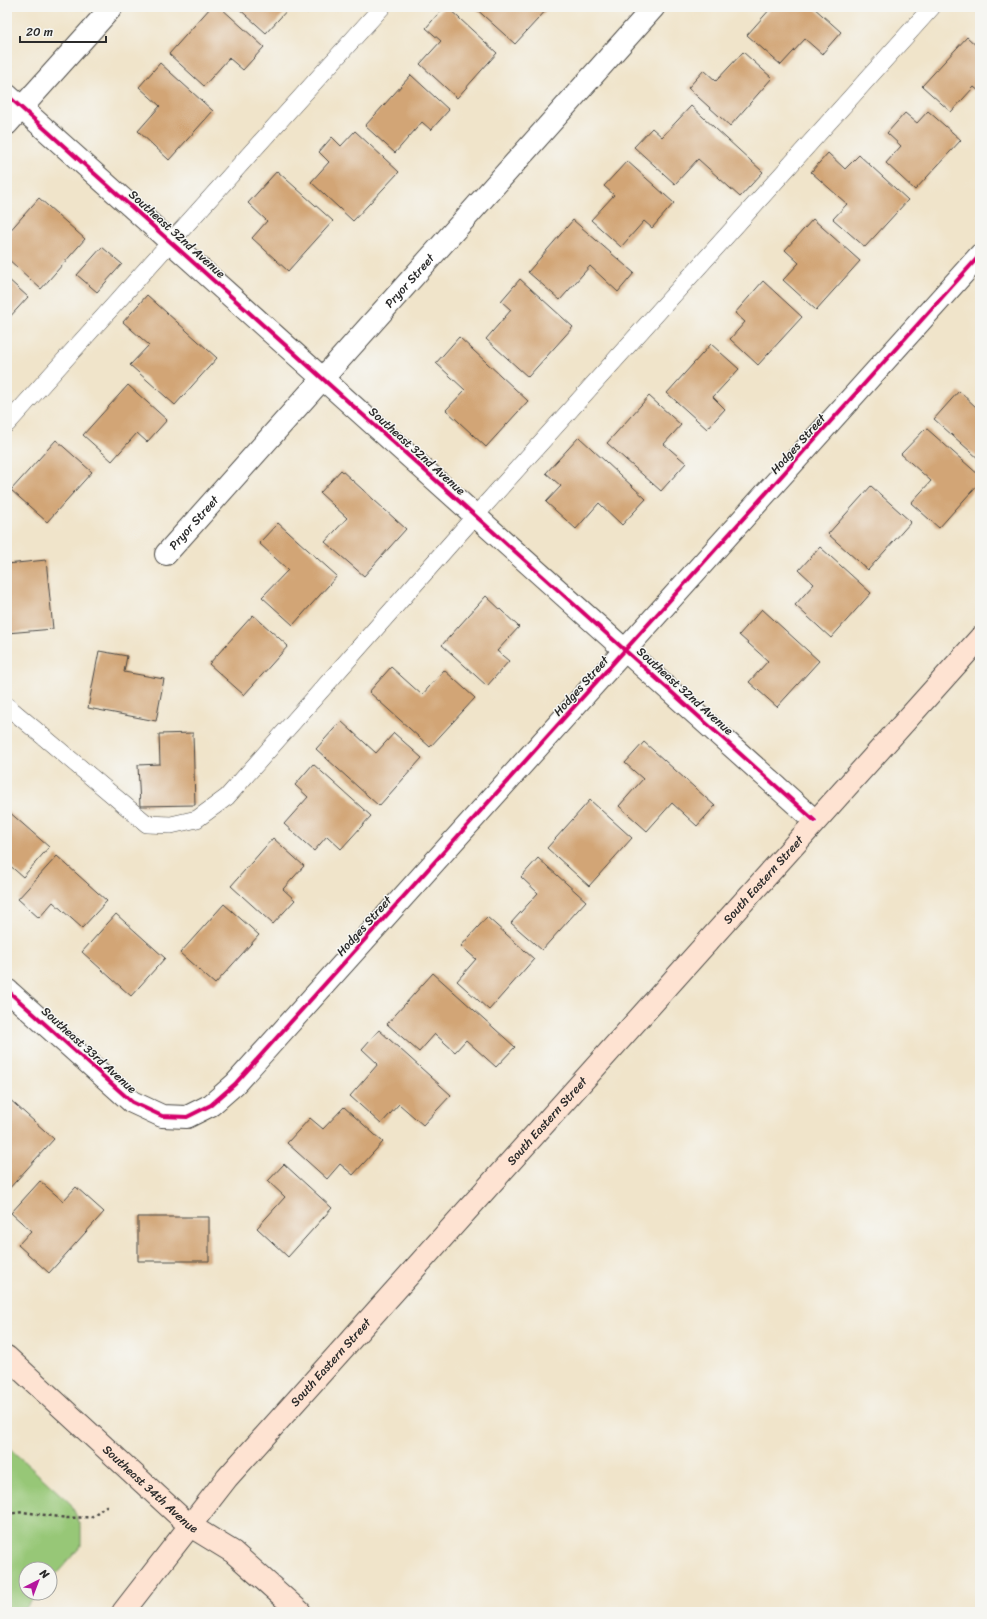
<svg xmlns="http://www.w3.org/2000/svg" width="987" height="1619" font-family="Sriracha,sans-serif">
<rect width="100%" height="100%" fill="#f6f6f2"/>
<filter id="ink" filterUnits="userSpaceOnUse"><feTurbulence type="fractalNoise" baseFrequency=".025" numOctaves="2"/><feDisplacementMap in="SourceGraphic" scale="8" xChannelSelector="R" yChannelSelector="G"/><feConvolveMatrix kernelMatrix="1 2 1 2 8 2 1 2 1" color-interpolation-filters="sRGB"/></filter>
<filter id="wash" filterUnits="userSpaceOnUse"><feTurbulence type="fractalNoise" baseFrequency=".012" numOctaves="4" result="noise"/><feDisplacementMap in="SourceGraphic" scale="16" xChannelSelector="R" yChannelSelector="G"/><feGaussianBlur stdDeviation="0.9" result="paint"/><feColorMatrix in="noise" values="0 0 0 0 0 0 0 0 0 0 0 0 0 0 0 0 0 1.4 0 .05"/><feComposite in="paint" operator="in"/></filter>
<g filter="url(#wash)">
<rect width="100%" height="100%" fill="#f0e4ca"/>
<path fill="#97c777" stroke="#617951" d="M7,1446L71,1504L81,1526V1546L50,1581V1569H26V1593H39L22,1612H7Z"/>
<g id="blocks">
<path fill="#d2a576" d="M211,7H220L264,47L243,70L229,58L204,86L169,54Z
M237,7H290L266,33Z
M301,7H314L308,13Z
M444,7H447L497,53L457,98L420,64L441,41L426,28Z
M474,7H549L515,44Z
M772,7H813L841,32L822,54L805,39L781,65L747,35Z
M967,37L980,49V92L974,87L951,112L922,86Z
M743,52L772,78L730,126L688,88L704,70L716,81Z
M160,63L213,111L169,160L138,131L160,106L139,87Z
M411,75L449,110L431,130L422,122L395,153L365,126Z
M691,106L763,172L740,197L698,159L675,184L634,147L652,128L662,137Z
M928,111L961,140L915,190L886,163L901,146L887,133L905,113L917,123Z
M355,131L399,172L353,221L311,182L329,162L319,152L332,137L341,146Z
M828,153L845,169L859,155L908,200L865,247L833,219L847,204L811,172Z
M627,161L674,203L652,228L644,221L621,247L591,220L614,195L604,186Z
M277,171L333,221L288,271L252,238L267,221L248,203Z
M39,198L85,239L41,289L7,258V234Z
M813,219L860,261L816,310L783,280L799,263L785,250Z
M573,220L634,273L618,292L590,266L560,300L528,272Z
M102,247L122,264L97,292L77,275Z
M7,278L28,297L7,320Z
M520,279L573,327L528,377L486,339L511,310L501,301Z
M763,281L802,317L758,365L730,339L745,322L735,313Z
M147,295L217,358L175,405L130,365L149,345L123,322Z
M459,337L528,401L486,447L446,410L465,390L436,363Z
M711,344L739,369L713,397L725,409L707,429L667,393Z
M128,385L167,420L147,442L137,433L112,461L83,435Z
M959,391L978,409L980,406V460L934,419Z
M649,396L681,425L664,444L686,463L661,491L607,443Z
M926,428L980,476V482L939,528L911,503L931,481L901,454Z
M579,437L646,499L622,525L599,503L576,529L546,502L561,486L546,473Z
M56,440L92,472L47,522L11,490Z
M341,470L406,529L364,576L325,542L347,518L320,493Z
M871,486L911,522L868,570L828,534Z
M278,523L337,576L293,625L262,597L288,570L259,543Z
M820,547L871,593L831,638L795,605L814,584L799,570Z
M46,560L53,629L7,633V564Z
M486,596L519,627L497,651L509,661L487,686L442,645Z
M762,609L819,661L777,707L749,682L768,661L739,635Z
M253,615L288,646L244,695L209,664Z
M99,651L127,656L124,672L164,679L156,721L88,708Z
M391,667L422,695L444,670L475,698L430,747L369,692Z
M341,721L376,753L394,733L422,758L379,806L316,749Z
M193,733L195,805L140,806L138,765L160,764L159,734Z
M644,742L715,806L697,826L672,803L647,831L619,806L643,779L625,763Z
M313,764L371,816L341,849L327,836L314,851L284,824L308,797L295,785Z
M590,800L632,838L589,886L547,848Z
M7,810L49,847L23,877L7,863Z
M273,838L304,866L283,889L295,900L273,924L231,886Z
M57,856L107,901L82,928L53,902L39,918L18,899Z
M538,858L586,901L542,950L511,923L538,893L521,877Z
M224,904L259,935L215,984L180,953Z
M116,914L165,958L131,996L82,952Z
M487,917L534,959L489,1010L457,981L476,959L461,946Z
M433,973L515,1047L496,1067L466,1040L455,1052L435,1034L419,1052L387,1024Z
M379,1030L451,1095L423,1125L399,1104L381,1124L350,1096L378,1064L362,1049Z
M7,1097L54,1139L7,1191Z
M344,1107L383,1142L353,1175L340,1164L327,1179L287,1143L310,1118L323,1129Z
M284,1164L332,1208L288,1257L257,1228L285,1197L268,1181Z
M40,1181L63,1201L76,1187L104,1212L49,1273L18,1245L31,1231L11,1213Z
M138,1217H209V1261H138Z"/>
</g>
</g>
<g filter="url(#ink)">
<use href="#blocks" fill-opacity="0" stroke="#494743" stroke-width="1"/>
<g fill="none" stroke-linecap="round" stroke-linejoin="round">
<defs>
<path id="service" d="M7,424L382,7
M7,706L147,824L171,825L197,819L227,797L475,516L932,7"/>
<g id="minor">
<path d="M7,95L815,821"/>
<path d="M7,124L112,7"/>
<path id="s1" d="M166,554L654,7"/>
<path d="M7,990L132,1102L162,1116L187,1117L211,1105L235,1084L980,255"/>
</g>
<g id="secondary">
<path id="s2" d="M7,1357L189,1525L233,1552L300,1612"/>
<path id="s3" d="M123,1612L227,1478L980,638"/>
</g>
</defs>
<use href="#service" stroke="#494743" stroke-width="18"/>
<use href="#minor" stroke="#494743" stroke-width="24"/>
<use href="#secondary" stroke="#494743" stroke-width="24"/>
<path stroke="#494743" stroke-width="2.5" stroke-dasharray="3 3" stroke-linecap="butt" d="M7,1514L23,1512L67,1518L91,1517L109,1504"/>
<use href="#service" stroke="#fff" stroke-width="17"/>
<use href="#minor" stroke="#fff" stroke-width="22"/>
<use href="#secondary" stroke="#fee3d2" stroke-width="22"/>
<defs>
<path id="cycleway" d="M7,95L815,821
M7,990L132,1102L162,1116L187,1117L211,1105L235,1084L980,255"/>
</defs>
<use href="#cycleway" stroke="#f6f6f2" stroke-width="6"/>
<use href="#cycleway" stroke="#d6006c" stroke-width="4"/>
</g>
</g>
<g text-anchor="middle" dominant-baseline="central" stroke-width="3" stroke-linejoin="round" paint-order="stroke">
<g font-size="12" fill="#2b2b2b" stroke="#f6f6f2">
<text transform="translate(177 234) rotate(42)">Southeast 32nd Avenue</text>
<text stroke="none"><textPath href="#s1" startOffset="366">Pryor Street</textPath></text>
<text transform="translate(798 444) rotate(-48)">Hodges Street</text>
<text transform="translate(417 451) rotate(42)">Southeast 32nd Avenue</text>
<text stroke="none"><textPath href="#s1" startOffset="42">Pryor Street</textPath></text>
<text transform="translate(581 686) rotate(-48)">Hodges Street</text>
<text transform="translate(685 691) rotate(42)">Southeast 32nd Avenue</text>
<text stroke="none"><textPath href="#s3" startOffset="973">South Eastern Street</textPath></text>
<text transform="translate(364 926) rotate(-48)">Hodges Street</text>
<text transform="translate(89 1050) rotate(42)">Southeast 33rd Avenue</text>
<text stroke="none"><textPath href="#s3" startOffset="649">South Eastern Street</textPath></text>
<text stroke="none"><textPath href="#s3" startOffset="325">South Eastern Street</textPath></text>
<text stroke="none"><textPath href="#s2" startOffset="195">Southeast 34th Avenue</textPath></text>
</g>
</g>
<rect width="987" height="1619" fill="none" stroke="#f6f6f2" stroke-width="24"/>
<g transform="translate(38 1581) rotate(42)"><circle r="19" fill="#f6f6f2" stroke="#a5a5a2"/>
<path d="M0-3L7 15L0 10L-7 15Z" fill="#b5179e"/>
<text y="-6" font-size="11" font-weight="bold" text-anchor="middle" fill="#2b2b2b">N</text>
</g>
<path d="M20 36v6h86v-6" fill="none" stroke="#2b2b2b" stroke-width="2"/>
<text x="26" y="36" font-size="12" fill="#2b2b2b" stroke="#f6f6f2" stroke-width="3" paint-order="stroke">20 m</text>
</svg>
